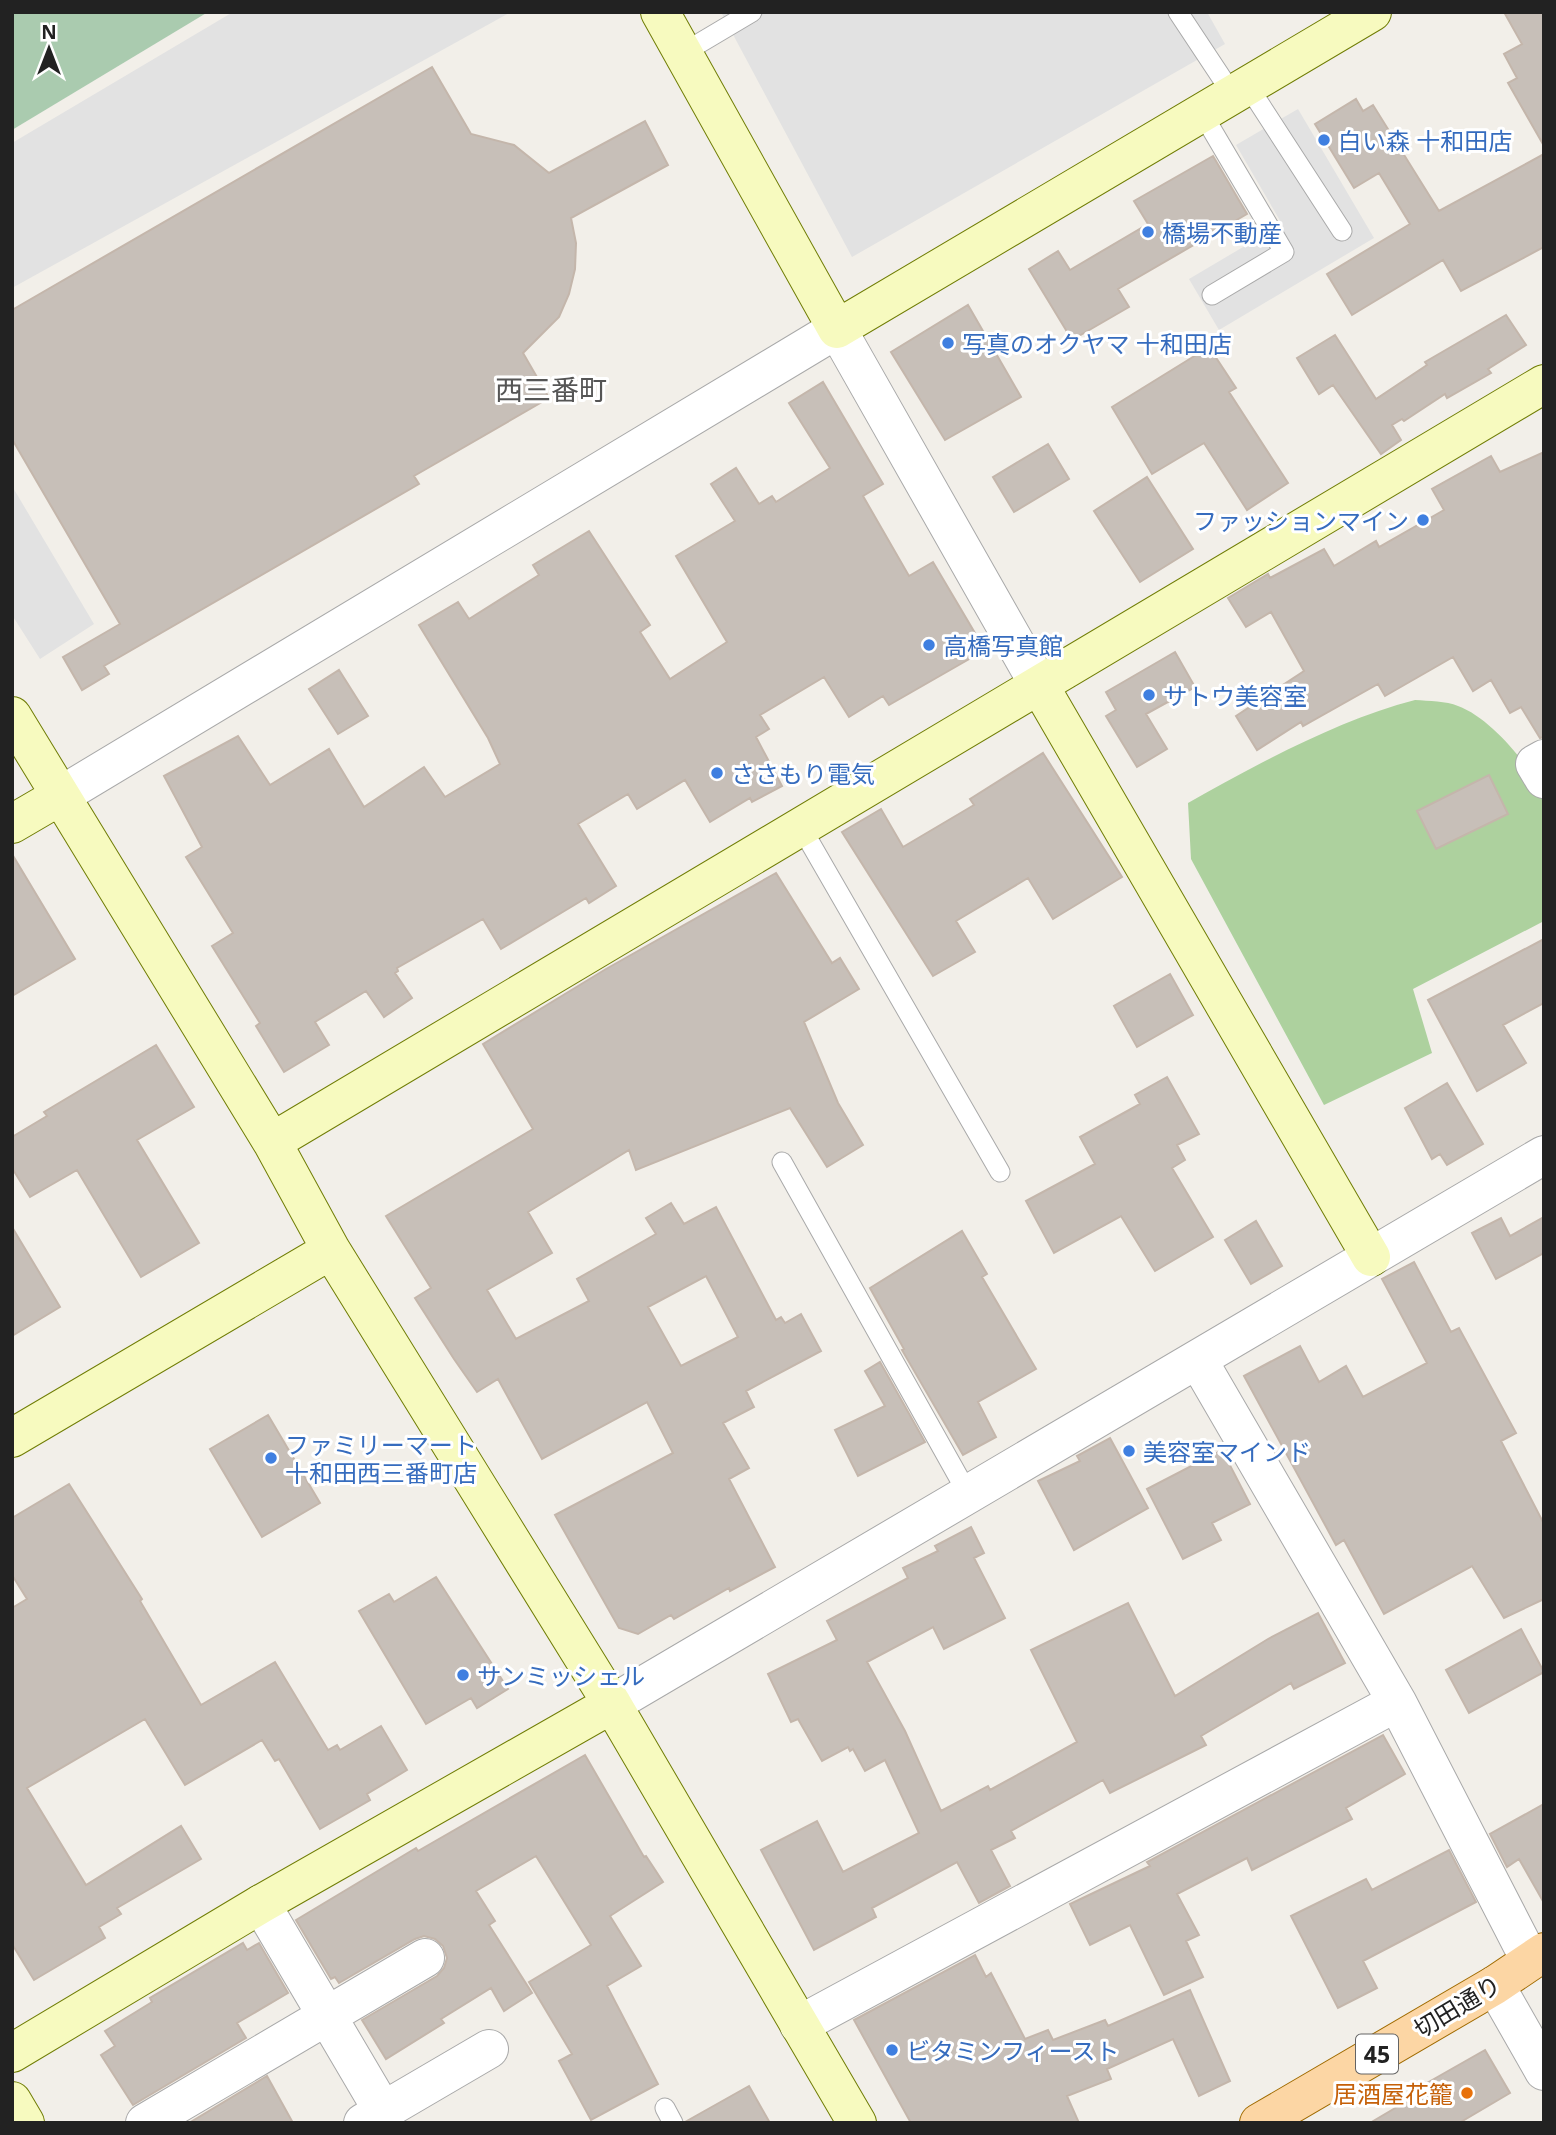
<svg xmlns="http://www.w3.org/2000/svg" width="1556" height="2135" font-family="'Open Sans','Noto Sans JP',sans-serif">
<rect width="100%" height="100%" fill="#f2efe9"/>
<path fill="#add19e" d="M1415,700C1429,701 1446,701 1458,706C1491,718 1528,764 1544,794V921L1413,989L1432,1053L1324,1105L1191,859L1188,803C1257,764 1338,720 1415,700Z"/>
<path fill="#aacbaf" d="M12,12H208L12,130Z"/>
<path fill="#e2e2e2" d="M233,12H511L12,288V143Z
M721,12H1207L1225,44L852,257Z
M1298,109L1374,238L1219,330L1189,279L1282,224L1236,145Z
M12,486L94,624L40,659L12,615Z"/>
<path fill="#c7bfb8" stroke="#c4b6ab" stroke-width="2" fill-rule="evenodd" d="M1504,12H1544V146L1508,83L1517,78L1504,54L1522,44Z
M432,67L471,134L514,145L549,173L645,121L668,165L571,218L576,243L575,269L569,294L559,317L523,353L549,398L414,476L419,484L104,666L109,674L82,690L63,657L120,624L12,439V310Z
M1356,99L1363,111L1373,105L1439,211L1544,154V247L1461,291L1443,260L1352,315L1327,274L1410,224L1379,173L1354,188L1315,124Z
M1213,156L1247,214L1118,289L1129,307L1072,340L1029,269L1058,251L1070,270L1148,224L1134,201Z
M968,305L1021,397L945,440L891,352Z
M1506,315L1526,345L1488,369L1491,373L1447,398L1445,394L1404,421L1402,419L1392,425L1401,440L1381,454L1333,385L1319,394L1297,358L1335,335L1376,399L1427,365L1425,362Z
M1209,347L1236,388L1229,392L1288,483L1247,510L1204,443L1152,474L1112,407Z
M823,382L883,484L863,496L909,576L933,562L985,650L889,705L883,696L849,717L824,677L760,715L769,729L756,737L782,786L752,802L750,798L710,822L685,780L637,809L628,794L578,824L616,886L589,903L586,898L501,949L483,919L397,968L398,971L395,973L412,998L384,1017L366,991L315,1022L329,1045L284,1072L256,1026L260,1023L212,946L233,933L186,857L202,847L164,776L238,736L270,785L329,749L364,807L424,767L445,797L500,764L488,738L419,625L458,602L469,619L539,575L533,565L589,531L650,625L640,632L670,679L727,642L676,556L735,521L711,484L736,468L759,504L772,496L776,502L830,468L789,403Z
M1048,444L1069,479L1014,512L993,477Z
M1544,452V737L1540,738L1521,707L1510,713L1491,680L1473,691L1453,657L1385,696L1378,684L1303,726L1301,722L1257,750L1236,716L1304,671L1271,612L1246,627L1228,598L1268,574L1270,578L1324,549L1334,566L1376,541L1379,547L1444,510L1432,489L1491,456L1500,472Z
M1147,477L1193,549L1140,582L1094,511Z
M1175,652L1195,687L1146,714L1167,749L1137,767L1106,716L1116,710L1106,692Z
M339,670L368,716L338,734L309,689Z
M1043,753L1122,877L1053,919L1028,878L956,921L975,952L933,976L842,832L881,809L903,847L974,805L970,799Z
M1489,775L1508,814L1436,849L1417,811Z
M12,854L75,959L12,996Z
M776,873L832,963L840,958L859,989L804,1022L838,1103L863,1145L827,1167L790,1108L636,1170L629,1150L528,1212L552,1253L487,1290L516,1339L589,1301L577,1279L656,1234L646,1218L671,1203L684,1224L716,1207L776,1320L781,1317L785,1323L801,1314L821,1351L746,1391L754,1407L723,1423L749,1468L729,1479L775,1567L730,1591L729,1588L674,1619L671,1615L638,1634L619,1628L555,1515L673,1453L647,1402L542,1459L498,1379L477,1392L454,1359L415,1298L431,1288L386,1216L533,1129L483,1044L606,969ZM706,1276L738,1337L681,1366L648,1307Z
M1544,939V1003L1503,1025L1526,1063L1477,1091L1428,1000Z
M1170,974L1193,1015L1137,1047L1114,1006Z
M156,1045L194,1107L137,1140L199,1243L141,1277L77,1170L30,1197L12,1168V1137L47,1116L44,1112Z
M1167,1077L1199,1134L1177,1145L1185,1160L1172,1168L1213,1237L1155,1271L1121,1216L1054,1253L1026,1201L1095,1164L1080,1137L1140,1104L1135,1095Z
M1447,1083L1483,1144L1447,1165L1440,1154L1432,1159L1405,1108Z
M1544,1217V1253L1496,1279L1472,1233L1501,1218L1510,1236Z
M1256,1221L1282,1266L1251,1284L1225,1240Z
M12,1227L60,1307L12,1336Z
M962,1231L987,1274L982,1277L1036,1369L978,1402L996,1437L963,1455L902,1350L904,1349L870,1288Z
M1414,1262L1451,1332L1459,1328L1516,1433L1501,1441L1544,1524V1599L1504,1618L1472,1566L1384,1614L1344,1540L1336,1545L1244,1376L1300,1346L1319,1382L1346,1366L1363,1397L1427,1363L1382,1279Z
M880,1362L925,1442L858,1476L835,1430L885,1406L865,1371Z
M268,1415L320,1503L262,1537L210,1449Z
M1110,1438L1148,1508L1074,1550L1038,1481L1080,1461L1077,1456Z
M1222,1450L1250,1504L1212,1523L1221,1540L1183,1559L1147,1489Z
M69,1484L142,1599L140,1601L201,1705L275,1662L328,1750L337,1745L340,1750L381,1726L407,1770L367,1794L370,1800L320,1829L279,1759L275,1761L262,1740L185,1785L145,1719L27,1788L86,1885L181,1826L201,1859L117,1908L121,1914L99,1927L105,1938L34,1980L12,1944V1608L27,1599L12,1575V1518Z
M971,1527L984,1553L974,1558L1005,1618L944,1649L933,1627L867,1662L905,1731L941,1811L988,1786L990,1790L1077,1742L1031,1650L1128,1603L1175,1696L1268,1639L1318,1613L1345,1663L1294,1689L1291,1683L1201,1736L1206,1745L1110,1793L1103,1780L1011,1831L1015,1838L991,1850L1010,1886L979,1903L957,1862L872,1908L876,1917L814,1950L761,1850L817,1821L843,1872L919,1833L885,1760L865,1771L853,1749L850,1751L848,1747L822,1761L798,1719L791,1722L768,1674L837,1640L827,1621L908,1578L903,1568L938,1551L935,1546Z
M436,1577L508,1689L477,1708L471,1698L426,1724L359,1611L389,1594L394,1602Z
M1521,1629L1544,1672L1469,1713L1446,1670Z
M1383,1735L1405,1774L1346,1808L1352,1819L1252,1870L1247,1858L1177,1894L1199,1935L1186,1941L1203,1977L1164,1995L1130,1925L1090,1945L1070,1904L1150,1866L1147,1862Z
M585,1755L644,1857L646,1856L663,1882L610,1916L641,1966L607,1986L658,2084L591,2120L559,2061L572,2054L529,1982L591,1945L536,1856L476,1891L495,1921L489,1925L532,1993L504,2011L491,1988L441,2019L444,2023L386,2059L362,2020L437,1976L444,1968L447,1958L443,1946L435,1939L424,1936L415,1939L339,1983L335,1977L331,1979L296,1920L416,1848L418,1851Z
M1544,1804V1903L1519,1859L1507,1867L1490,1834Z
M1449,1850L1476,1902L1363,1961L1377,1988L1338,2008L1291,1916L1366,1879L1372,1890Z
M243,1943L247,1950L259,1943L288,1993L237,2023L246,2038L133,2105L101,2055L115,2046L105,2031L152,2002L150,1998Z
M975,1955L986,1977L991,1973L1025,2039L1048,2030L1053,2040L1105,2020L1108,2026L1190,1990L1230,2081L1199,2096L1173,2039L1107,2069L1111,2079L1067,2096L1079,2123H911L854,2020Z
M1485,2050L1510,2093L1459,2123H1370L1407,2101L1404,2096Z
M267,2076L293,2123H189Z
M749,2086L770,2123H685V2122Z"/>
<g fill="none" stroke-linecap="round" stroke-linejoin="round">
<defs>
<path id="lane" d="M1178,12L1233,95
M683,53L752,12
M1248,86L1342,231
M1202,113L1284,252L1212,295
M801,827L1000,1172
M782,1162L968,1494
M665,2108L673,2123"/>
<path id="street" d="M1544,759L1535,764L1544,779
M60,796L837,329L1039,685
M1198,1360L1397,1702L1530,1960
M612,1704L1544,1155
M261,1904L383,2111L363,2123
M1495,1985L1544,2071
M799,2025L1397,1702
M383,2111L489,2049
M145,2123L425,1958"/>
<path id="secondary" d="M660,12L837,329L1372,12
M1039,685L1371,1257
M12,716L272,1142L331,1250L612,1704L857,2123
M12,824L60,796
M272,1142L1544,384
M12,1438L331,1250
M12,2053L261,1904L612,1704
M12,2101L25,2123"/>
<path id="primary" d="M1259,2123L1495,1985L1544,1952"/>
</defs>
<use href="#lane" stroke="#a9a9a9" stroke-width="21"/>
<use href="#street" stroke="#a9a9a9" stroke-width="40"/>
<use href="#secondary" stroke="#707d05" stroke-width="40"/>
<use href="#primary" stroke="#a06b00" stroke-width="40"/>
<use href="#lane" stroke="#fff" stroke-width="19"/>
<use href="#street" stroke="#fff" stroke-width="38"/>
<use href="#secondary" stroke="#f7fabf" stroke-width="38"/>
<use href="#primary" stroke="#fcd6a4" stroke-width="38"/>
</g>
<g fill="#3f7fe0" stroke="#fff" stroke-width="2.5">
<circle cx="1324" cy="140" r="7"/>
<circle cx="1148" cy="232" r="7"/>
<circle cx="948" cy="343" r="7"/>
<circle cx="1423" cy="520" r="7"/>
<circle cx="929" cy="645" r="7"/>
<circle cx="1149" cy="695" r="7"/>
<circle cx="717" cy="773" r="7"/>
<circle cx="1129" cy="1451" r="7"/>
<circle cx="271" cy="1458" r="7"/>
<circle cx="463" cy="1675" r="7"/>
<circle cx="892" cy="2050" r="7"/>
</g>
<circle fill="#e8710a" stroke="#fff" stroke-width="2.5" cx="1467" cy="2093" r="7"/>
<g text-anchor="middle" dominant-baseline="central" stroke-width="6" stroke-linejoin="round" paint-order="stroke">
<rect fill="#fff" stroke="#646464" stroke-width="2" x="1356" y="2034.5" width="42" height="39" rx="5"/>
<g font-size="23" font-weight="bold" fill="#222">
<text x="1377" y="2054">45</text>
</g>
<g font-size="24" fill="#366cbe" stroke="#fff" text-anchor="start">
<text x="1338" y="140">白い森 十和田店</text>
<text x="1162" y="232">橋場不動産</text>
<text x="962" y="343">写真のオクヤマ 十和田店</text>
<text x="1409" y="520" text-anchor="end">ファッションマイン</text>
<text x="943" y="645">高橋写真館</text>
<text x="1163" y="695">サトウ美容室</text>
<text x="731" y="773">ささもり電気</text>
<text x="285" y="1444">ファミリーマート<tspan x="285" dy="28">十和田西三番町店</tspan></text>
<text x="1143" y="1451">美容室マインド</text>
<text x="477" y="1675">サンミッシェル</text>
<text x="906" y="2050">ビタミンフィースト</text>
</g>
<g font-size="24" fill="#222" stroke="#fff">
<text transform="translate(1457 2006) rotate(-31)">切田通り</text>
</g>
<g font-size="24" fill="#c56008" stroke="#fff" text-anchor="end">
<text x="1453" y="2093">居酒屋花籠</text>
</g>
<g font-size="28" fill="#555" stroke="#fff">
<text x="551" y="389">西三番町</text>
</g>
</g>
<rect width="1556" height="2135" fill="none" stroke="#222222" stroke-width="28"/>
<g transform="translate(49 49)" stroke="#ffffff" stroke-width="5" paint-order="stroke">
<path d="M0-5L12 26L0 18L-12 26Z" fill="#222222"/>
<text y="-10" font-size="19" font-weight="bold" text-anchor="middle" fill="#222222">N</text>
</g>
</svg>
